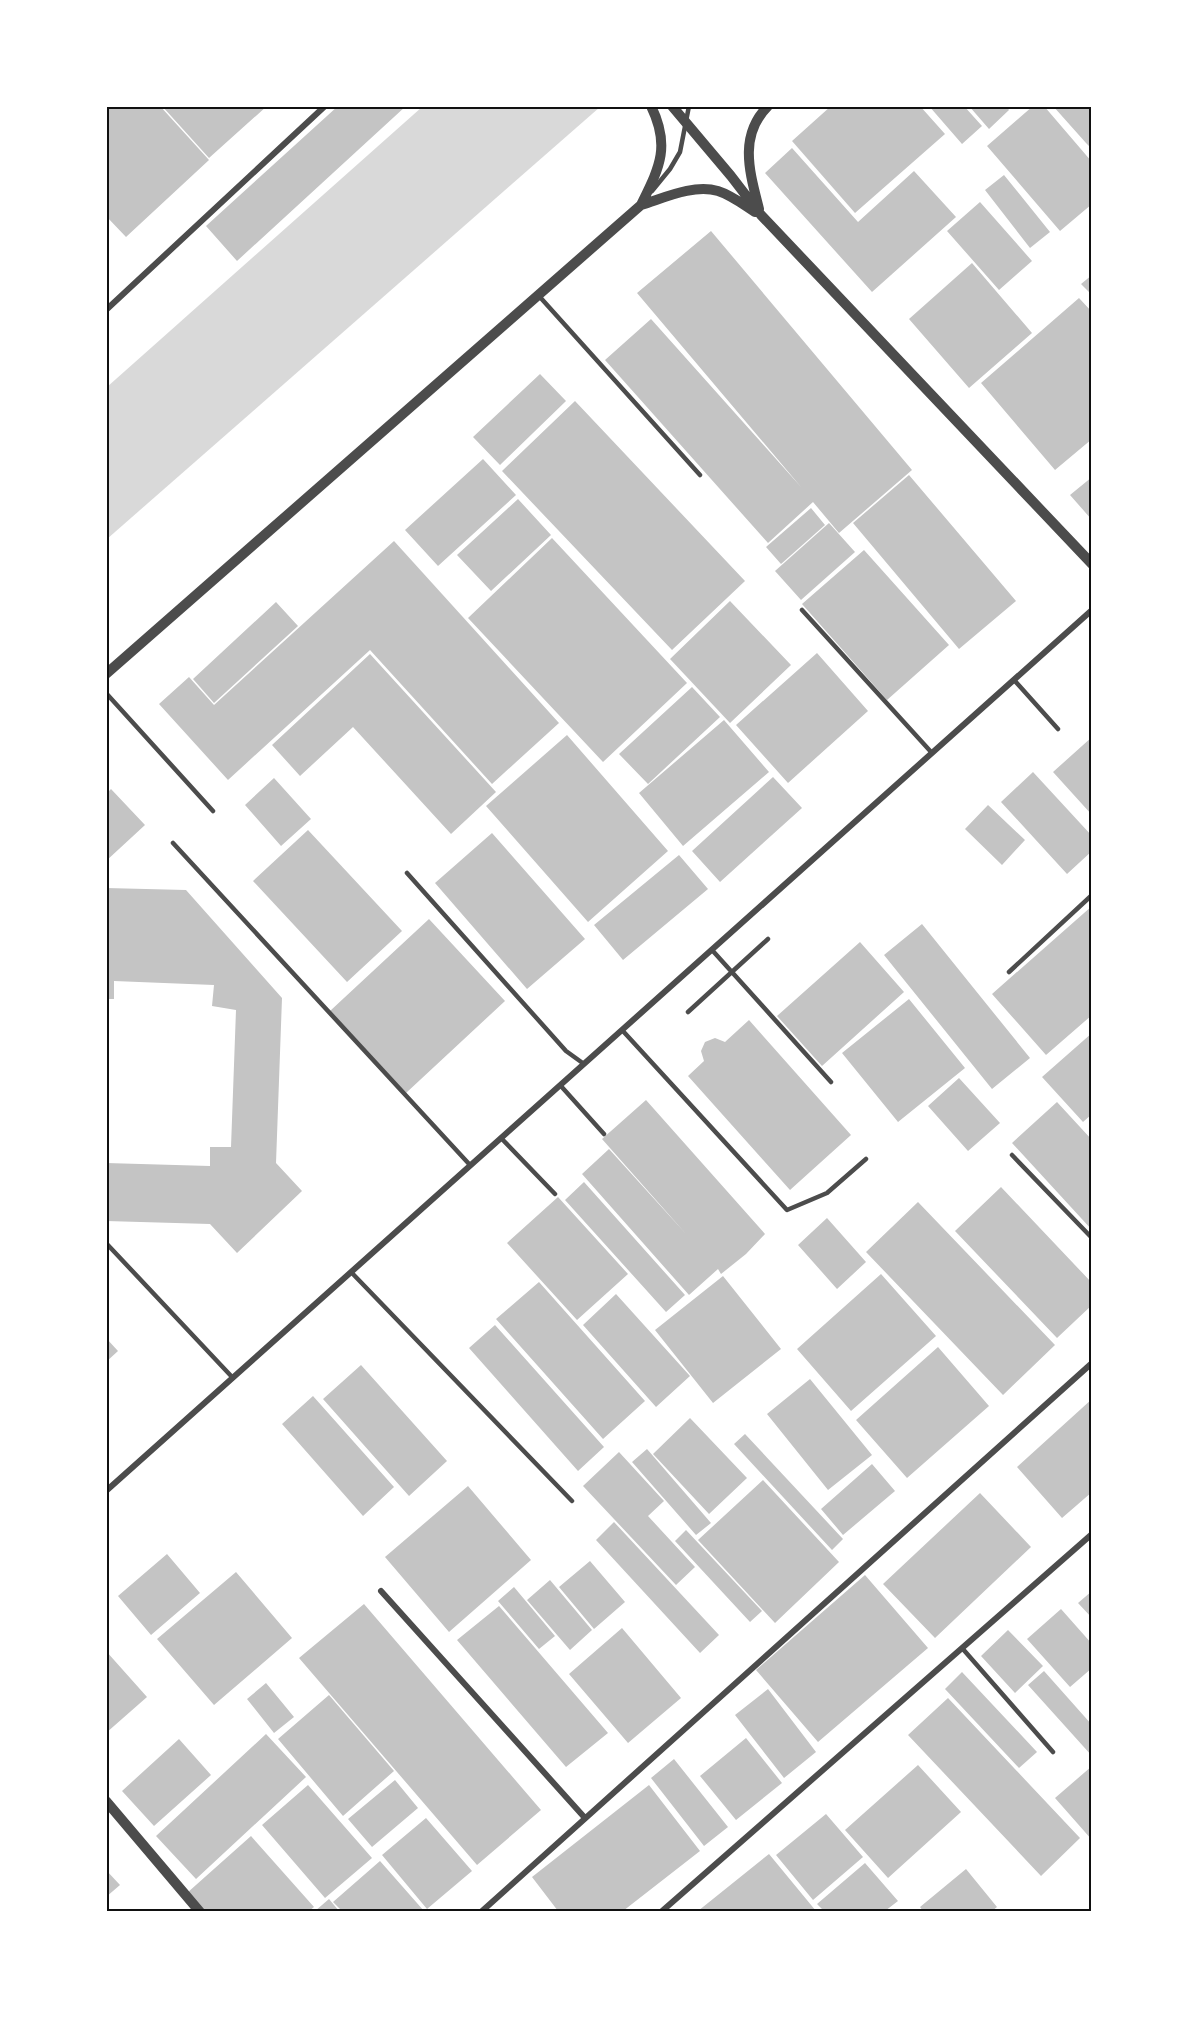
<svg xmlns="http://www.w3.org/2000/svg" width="1198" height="2018" font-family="'Roboto Condensed',sans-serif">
<rect width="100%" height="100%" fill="#fff"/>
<path fill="#d9d9d9" d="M422,107H600L107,539V387Z"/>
<path fill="#c4c4c4" d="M106,106H160L209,160L126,237L106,216Z
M162,106H267L209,158Z
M338,106H406L237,261L206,226Z
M831,106H920L945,134L855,213L792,141Z
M929,106H964L982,126L962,144Z
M969,106H1006L1009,110L989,129Z
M1033,106H1044L1092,162V204L1060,231L987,146Z
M1053,106H1092V149L1086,143Z
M792,148L858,222L914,171L956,217L872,292L765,173Z
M1004,175L1050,232L1030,248L985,190Z
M980,202L1032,261L999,290L947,231Z
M711,231L912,470L839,533L813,502L768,543L605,360L651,319L801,487L637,293Z
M972,263L1032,333L969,388L909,319Z
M1092,275V295L1081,284Z
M1079,298L1092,312V439L1055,470L981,383Z
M540,374L566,401L500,465L473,437Z
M575,401L745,581L672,650L502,471Z
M483,459L516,495L438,566L405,530Z
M909,475L1016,601L959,649L853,523Z
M1092,477V520L1070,495Z
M518,499L551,535L491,591L457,555Z
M811,508L825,525L781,564L766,547Z
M829,523L855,552L801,600L775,571Z
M552,538L687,683L603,762L468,618Z
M394,541L559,723L492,784L370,650L228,780L159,704L189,677L214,705Z
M864,550L949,645L887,700L802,604Z
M730,601L791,665L730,723L670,659Z
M276,602L298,626L214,703L193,679Z
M817,653L868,711L788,783L736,725Z
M370,654L496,792L451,834L353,727L300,776L272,745Z
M692,687L720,717L648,784L619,754Z
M724,720L769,772L683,846L639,793Z
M567,735L668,851L588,922L486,806Z
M1092,737V815L1053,772Z
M1033,772L1092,836V851L1067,874L1001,802Z
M773,777L802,808L720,882L692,851Z
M274,778L311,819L281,846L245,805Z
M111,789L145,825L106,861V794Z
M988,805L1025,840L1002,865L965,829Z
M308,830L402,931L347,982L253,881Z
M492,833L585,939L527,989L435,883Z
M679,855L708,889L623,960L594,925Z
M106,888L186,890L282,998L276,1163L302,1191L237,1253L210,1224L106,1221V1163L210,1166V1147H231L236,1010L212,1006L214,985L114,981V999H106Z
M1092,906V1015L1046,1055L992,994Z
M429,919L505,1001L406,1093L330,1011Z
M922,924L1030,1058L992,1089L884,955Z
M860,942L904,992L822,1066L777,1016Z
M909,999L965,1068L898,1122L842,1053Z
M749,1020L851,1135L790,1190L688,1076L704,1061L701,1051L705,1042L715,1038L725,1042Z
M1092,1033V1114L1083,1122L1042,1077Z
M959,1078L1000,1123L968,1151L928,1106Z
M646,1100L765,1234L746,1254L721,1274L718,1269L689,1295L582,1174L609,1149L686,1234L602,1139Z
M1057,1102L1092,1140V1230L1012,1143Z
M584,1182L685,1295L666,1312L565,1200Z
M1001,1187L1092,1283V1305L1057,1338L955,1231Z
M558,1197L628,1274L577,1320L507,1243Z
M918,1202L1055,1345L1003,1395L866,1252Z
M827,1218L866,1262L837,1289L798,1245Z
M881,1274L936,1336L851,1411L797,1349Z
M723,1276L781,1349L713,1403L655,1330Z
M539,1282L645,1401L603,1439L496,1319Z
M616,1294L690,1376L656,1407L583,1325Z
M495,1325L604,1447L578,1471L469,1348Z
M106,1338L118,1351L106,1362Z
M938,1347L989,1406L907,1478L856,1420Z
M361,1365L447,1461L409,1496L323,1399Z
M810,1379L872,1455L828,1490L767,1414Z
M313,1396L394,1487L363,1516L282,1424Z
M1092,1399V1492L1062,1518L1017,1467Z
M690,1418L747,1478L709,1514L653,1454Z
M745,1434L843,1539L832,1550L734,1444Z
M647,1449L711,1523L696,1535L632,1462Z
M619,1452L664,1501L648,1516L695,1567L676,1585L583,1486Z
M872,1464L895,1491L843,1535L821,1509Z
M763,1480L839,1562L775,1623L698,1540Z
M468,1486L531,1560L449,1632L385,1557Z
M980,1493L1031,1547L935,1638L883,1584Z
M614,1522L719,1635L700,1653L596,1540Z
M686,1530L762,1611L750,1622L675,1541Z
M167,1554L200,1593L151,1635L118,1596Z
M590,1561L625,1602L594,1629L559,1587Z
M236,1572L292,1638L214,1705L157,1639Z
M865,1575L928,1648L818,1742L756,1670Z
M550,1580L592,1630L570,1650L527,1600Z
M514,1587L555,1636L539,1649L498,1601Z
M1092,1591V1618L1078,1603Z
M364,1604L541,1810L477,1865L299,1658Z
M499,1606L608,1733L566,1767L457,1640Z
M1061,1609L1092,1644V1668L1070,1687L1027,1639Z
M622,1628L681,1698L628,1743L569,1674Z
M1008,1630L1043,1666L1015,1693L981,1656Z
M106,1651L147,1697L106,1733Z
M1044,1671L1092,1725V1756L1028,1685Z
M962,1672L1037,1752L1019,1768L945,1689Z
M266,1683L294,1717L274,1733L247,1699Z
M768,1689L816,1752L784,1778L735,1715Z
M329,1695L394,1771L343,1816L278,1739Z
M948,1698L1080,1838L1041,1876L908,1735Z
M266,1734L306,1777L196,1879L156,1836Z
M746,1738L782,1783L736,1820L700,1776Z
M179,1739L211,1775L154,1826L122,1791Z
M674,1759L728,1827L704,1846L651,1778Z
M918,1765L961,1812L888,1878L845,1830Z
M1092,1766V1840L1055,1798Z
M395,1780L418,1808L372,1847L348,1819Z
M308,1785L372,1858L325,1898L262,1825Z
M649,1785L700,1851L623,1911H558L532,1877Z
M826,1814L863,1857L813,1900L776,1855Z
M426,1818L472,1871L427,1909L382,1855Z
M251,1836L314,1907L309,1911H204L187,1893Z
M769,1854L816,1911H698Z
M380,1861L424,1911H342L333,1902Z
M865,1863L898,1901L885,1911H824L817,1904Z
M966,1869L997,1907L992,1911H923L920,1907Z
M106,1870L120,1885L106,1897Z
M329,1899L339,1911H315Z"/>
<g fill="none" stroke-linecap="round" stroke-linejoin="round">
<path stroke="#4c4c4c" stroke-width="4.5" d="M652,191L670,169L680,152L689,106
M539,296L700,475
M802,610L932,753
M1014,680L1058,729
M106,693L213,811
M106,776V778
M173,843L470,1165
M407,873L566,1051L584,1064
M712,950L831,1082
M1009,972L1092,895
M688,1012L768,939
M622,1030L787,1210L827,1193L866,1159
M560,1085L604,1134
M501,1138L555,1194
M1012,1155L1092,1238
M106,1243L233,1378
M351,1272L572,1501
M962,1648L1053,1752"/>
<path stroke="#4c4c4c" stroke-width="6" d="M106,310L325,106
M106,1491L1092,610
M381,1591L585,1818
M481,1912L1092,1363
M661,1912L1092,1534"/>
<path stroke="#4c4c4c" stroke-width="10" d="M672,106L731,176L761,215L1092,564
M641,205C664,198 693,184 718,191C731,195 744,205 755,212
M759,209C750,173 738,136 768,106
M106,674L641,205C659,168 671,147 651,106
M106,1801L200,1912"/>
</g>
<rect width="1198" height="2018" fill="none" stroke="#ffffff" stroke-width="216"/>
<rect x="108" y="108" width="982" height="1802" fill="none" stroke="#111" stroke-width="2"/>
</svg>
